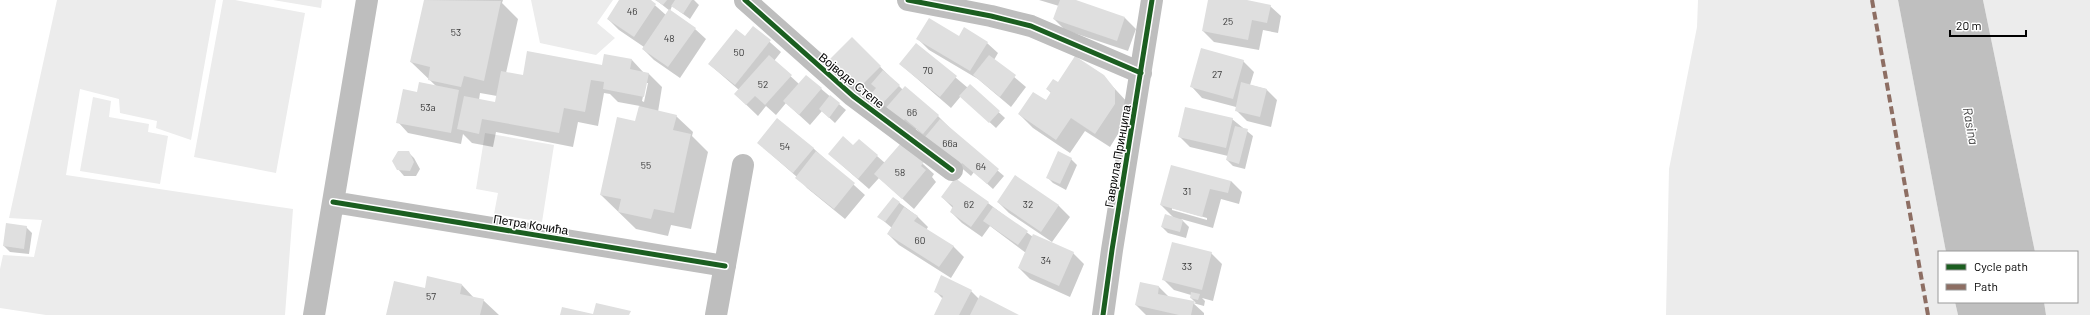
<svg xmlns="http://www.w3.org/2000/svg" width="2090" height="315" font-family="Barlow,sans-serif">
<rect width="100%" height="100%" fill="#fff"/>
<path fill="#ececec" d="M57,0H216L191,140L156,128L157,121L120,113L119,99L80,89L66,175L293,209L285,315H46L0,308V269L3,255L34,257L42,220L9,218Z
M223,0H235L305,13L276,173L194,157Z
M273,0H322L321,8Z
M531,0H613L597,23L615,38L596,55L540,43Z
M1698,0H1898L1946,252H1939V302H1955L1958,315H1666L1669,169L1697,27Z
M1983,0H2090V315H2046L2044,302H2077V252H2035Z
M93,97L111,101L109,117L149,124L148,132L168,136L160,184L80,171Z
M485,133L554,145L542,222L494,214L498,193L476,189Z"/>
<path fill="#bfbfbf" d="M1898,0H1983L2035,252H1946Z
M1955,302H2044L2046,315H1958Z"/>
<path fill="#0003" fill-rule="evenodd" d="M425,0H503L502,3L518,19L506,73L523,77L603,67L632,60L644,73H648L662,87L658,112L676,116L693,132L692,136L708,152L691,229L671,225L668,236L636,229L601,195L636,122L640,106L618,102L610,94L604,93L598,126L578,122L573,147L496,132L493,147L472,143L463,134L461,144L408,133L398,122L418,93L436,86L411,62ZM646,83H648L644,102L642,101ZM480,93L497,96L496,103L479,100Z
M621,0H649L666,15L670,11L656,0H694L699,5L690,19L672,6L670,11L695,29L706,39L680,78L654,60L643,49L644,47L619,30L608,19Z
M1039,0H1073L1125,18L1136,29L1128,51L1065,30L1054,19L1059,6Z
M1209,0H1241L1270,6L1281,16L1278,33L1263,30L1259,50L1214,42L1203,31Z
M753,27L781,52L774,61L799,84L806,76L846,110L835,123L822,111L810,125L786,103L776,115L766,106L758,116L735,94L739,90L709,64L745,37Z
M959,37L987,43L998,53L994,60L1026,87L1011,107L978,79L929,50L918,39Z
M852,38L903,90L905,87L938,116L949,127L948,128L1004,176L993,189L974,172L971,176L916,129L912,134L828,62Z
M916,44L968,88L970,86L1005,118L996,128L961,96L951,108L900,64Z
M1243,61L1254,72L1250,85L1266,89L1277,100L1271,127L1247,121L1236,110V107L1202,98L1192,87Z
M1103,76L1129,104L1128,118L1110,147L1085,131L1070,153L1033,128L1019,114L1046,101L1051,93L1047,89L1058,84Z
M1232,119L1253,136L1245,169L1233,166L1227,160L1228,156L1190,147L1179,136Z
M758,143L813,148L865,195L845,219L807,188L797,177Z
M901,144L934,174L932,177L936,182L914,209L879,178L869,189L829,154L853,146L877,156L885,163Z
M408,152L414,158L420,169L416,176H404L398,169Z
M1071,159L1077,165L1066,190L1053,183L1047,177Z
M1016,177L1059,206L1070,217L1052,242L1009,213L998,202Z
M1231,181L1242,192L1239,204L1221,199L1213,228L1181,219L1189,227L1186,238L1168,233L1162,227L1174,218L1161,205ZM1172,208L1207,218V220L1172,210Z
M942,197L988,203L1033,237L1073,253L1084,264L1070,297L1030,279L1019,268L1026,253L990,226L982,237L962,223L951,212L953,208Z
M893,198L917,216L928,227L926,230L953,246L964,257L951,278L899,245L888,234L892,228L879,217Z
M26,227L32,233L29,254L10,252L4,246Z
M1211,253L1222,264L1213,301L1202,298L1205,301L1204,306L1193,303L1204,313V315H1146L1136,305L1141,283L1159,287L1169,297L1196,303L1191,298V295L1174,290L1163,279Z
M462,285L474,298L483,300L499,315H387Z
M935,291H971L979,299L1017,315H935L943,299Z"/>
<path fill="#dfdfdf" d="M424,0L501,1L484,81L464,76L461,87L428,80L430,67L410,62Z
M619,0H651L656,4L634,37L607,19Z
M655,0H667L663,5Z
M675,0H692L683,14L671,6Z
M1060,0H1076L1125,17L1117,41L1053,19Z
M1208,0H1247L1271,5L1267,23L1252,20L1248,40L1202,31Z
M669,9L696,28L668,67L642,49Z
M929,18L959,36L964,27L988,42L970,71L916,39Z
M753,26L771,40L735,85L708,64L736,29L745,36Z
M852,37L881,66L856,91L827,62Z
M916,43L957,76L940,97L899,64Z
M1201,48L1244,60L1233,99L1190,87Z
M527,51L602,65L604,54L632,59L630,69L649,73L644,97L603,89L604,82L591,80L585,112L564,108L559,133L482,119L479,134L457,129L464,96L495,102L501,71L523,75Z
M769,55L792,75L765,105L755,96L746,105L734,94Z
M989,55L1016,75L1000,97L973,75Z
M1075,56L1104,75L1115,89V104L1095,134L1071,118L1056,140L1018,114L1033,92L1046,100L1051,92L1046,89L1053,79L1058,82Z
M883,70L900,85L880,106L869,96L876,88L871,84Z
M806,75L822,88L799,115L783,101Z
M419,82L459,90L451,133L396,123L403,89L417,92Z
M1241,82L1267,89L1260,117L1235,111Z
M970,84L1000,111L989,123L959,96Z
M905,86L939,115L923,134L905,119L901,124L884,110Z
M830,95L840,103L829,118L819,109Z
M639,106L677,115L673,130L691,134L674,213L654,209L651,219L618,212L621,199L600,195L617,117L635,121Z
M1185,107L1233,118L1226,148L1178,137Z
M777,118L814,148L793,173L757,143Z
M940,119L999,169L987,184L962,163L959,166L925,137Z
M1235,126L1248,129L1239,164L1226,160Z
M843,136L853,145L859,139L878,155L858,179L828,154Z
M901,143L924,162L921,166L926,170L902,199L874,174Z
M398,151H409L414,162L410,171L397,170L392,161Z
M816,151L855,183L834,209L795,178Z
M1058,151L1072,158L1060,184L1046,178Z
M1171,165L1231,181L1228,193L1210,189L1202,217L1160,205Z
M1015,175L1059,205L1041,232L997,202Z
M955,178L989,202L971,227L950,212L953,206L941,197Z
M893,197L900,202L885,222L877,217Z
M904,207L918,216L914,221L954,246L939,267L887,234Z
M993,207L1028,231L1018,245L983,221Z
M1165,214L1183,220L1180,232L1161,227Z
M6,223L27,226L24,249L3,246Z
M1033,234L1074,252L1059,286L1018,268Z
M1172,242L1212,252L1202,290L1162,280Z
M941,275L972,290L959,315H934L943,296L934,292Z
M427,276L462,284L460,294L484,299L480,315H386L394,281L425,288Z
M1140,282L1159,286L1158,294L1194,301L1191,315H1179L1135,305Z
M1191,292L1200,294L1198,300L1190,298Z
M980,295L1019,315H970Z
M596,303L631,311L629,315H560L562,307L593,314Z"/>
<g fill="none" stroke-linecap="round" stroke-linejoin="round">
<path stroke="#bebebe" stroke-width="22" d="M745,0L853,96L952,170
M908,0L991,16L1031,26L1141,73
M333,202L725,266
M314,315L367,0
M716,315L743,165
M1103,315L1112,250L1152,0"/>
<path stroke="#8d6e63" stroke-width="4" stroke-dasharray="8 4" stroke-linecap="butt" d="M1872,0L1928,315"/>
<defs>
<path id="cycleway" d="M745,0L853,96L952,170
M908,0L991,16L1031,26L1141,73
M333,202L725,266
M1103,315L1112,250L1152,0"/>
</defs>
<use href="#cycleway" stroke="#fff" stroke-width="8"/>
<use href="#cycleway" stroke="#1b5e20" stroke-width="5"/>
</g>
<g text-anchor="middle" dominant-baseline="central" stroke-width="3" stroke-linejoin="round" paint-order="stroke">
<g font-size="10" fill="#383838">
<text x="632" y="11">46</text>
<text x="1228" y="21">25</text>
<text x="456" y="32">53</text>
<text x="669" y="38">48</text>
<text x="739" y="52">50</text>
<text x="928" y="70">70</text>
<text x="1217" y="74">27</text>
<text x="763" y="84">52</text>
<text x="428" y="107">53a</text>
<text x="912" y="112">66</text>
<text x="950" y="143">66a</text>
<text x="785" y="146">54</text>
<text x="646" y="165">55</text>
<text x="981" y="166">64</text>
<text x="900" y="172">58</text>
<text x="1187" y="191">31</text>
<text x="969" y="204">62</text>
<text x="1028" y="204">32</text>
<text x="920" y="240">60</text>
<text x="1046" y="260">34</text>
<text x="1187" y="266">33</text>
<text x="431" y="296">57</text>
</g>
<g font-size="12" fill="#000" stroke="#fff">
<text transform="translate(852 80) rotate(39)">Војводе Степе</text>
<text transform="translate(1117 156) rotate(-80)">Гаврила Принципа</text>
<text transform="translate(531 224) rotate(9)">Петра Кочића</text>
</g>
<g font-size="13" font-style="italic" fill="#444" stroke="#fff">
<text transform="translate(1971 126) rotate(80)">Rasina</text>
</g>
</g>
<rect x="1938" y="251" width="140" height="52" fill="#ffffff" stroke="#999999"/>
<rect x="1946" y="264" width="20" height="6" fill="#1b5e20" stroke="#999999"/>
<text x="1974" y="271" font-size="12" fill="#000000">Cycle path</text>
<rect x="1946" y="284" width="20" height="6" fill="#8d6e63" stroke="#999999"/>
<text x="1974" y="291" font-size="12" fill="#000000">Path</text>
<path d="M1950 30v6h76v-6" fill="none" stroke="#000000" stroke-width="2"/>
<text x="1956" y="30" font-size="12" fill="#000000" stroke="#ffffff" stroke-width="3" paint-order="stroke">20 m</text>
</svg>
